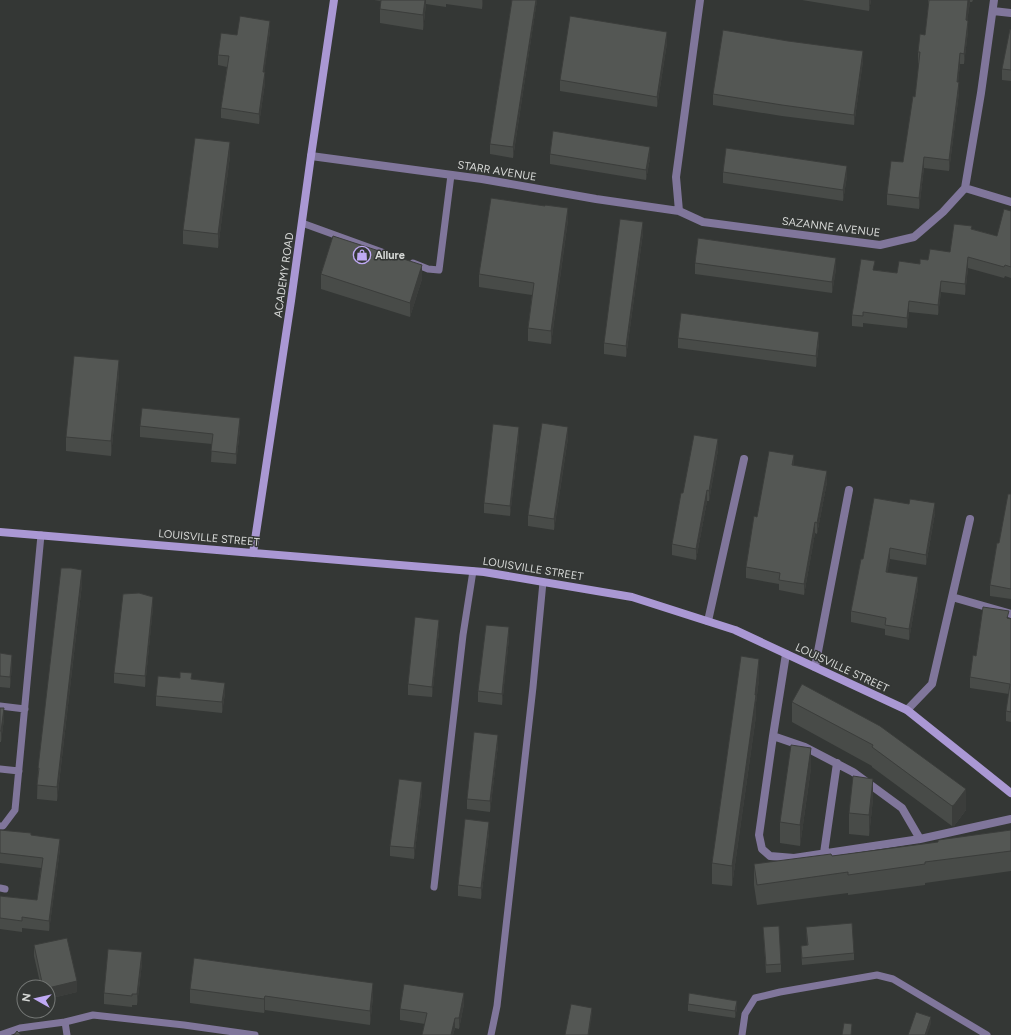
<svg xmlns="http://www.w3.org/2000/svg" width="1011" height="1035" font-family="Figtree,sans-serif">
<rect width="100%" height="100%" fill="#343735"/>
<g fill="none" stroke-linecap="round" stroke-linejoin="round">
<path stroke="#80769b" stroke-width="7" d="M302,223L382,252
M413,263L428,269L439,270L451,175
M0,706L25,709
M0,769L19,771
M0,826H3L15,810L41,535
M434,887L463,635L473,571
M0,888L5,889
M0,1035L20,1028L65,1022
M67,1035L65,1022L93,1015L184,1025L255,1035
M491,1035L497,1006L533,687L543,582
M742,1035L745,1014L755,998L780,992L877,975L893,979L987,1035"/>
<path stroke="#80769b" stroke-width="8" d="M993,11L1011,13
M311,156L482,179L596,199L679,211L703,222L880,245L914,237L943,212L965,188L981,93L994,0
M965,188L1011,202
M679,211L676,177L700,0
M952,597L1011,614
M708,621L744,459
M786,654L773,736L759,835L762,849L770,856L794,858L920,839L1011,819
M815,667L849,490
M907,710L932,684L970,519
M773,736L805,747L853,772L902,808L920,839
M824,853L837,763"/>
<path stroke="#aa98d4" stroke-width="8" d="M0,532L484,572L632,597L735,630L907,710L1011,793
M253,553L291,301L311,156L334,0"/>
</g>
<path fill="#484b48" d="M374,0H483L482,9L446,4V7L426,4L423,30L380,23V9L381,1Z
M512,0H537L513,158L490,154V144Z
M802,0H871L869,11Z
M928,0H973L972,2H970L967,21L968,31L964,64H960L958,82L959,93L949,171L924,168L919,209L887,205V194L903,162L915,97L919,63H918V52L925,35L928,9Z
M1011,30V81L1002,80V69Z
M270,31L264,72L265,83L259,124L221,118V108L227,67L218,65V55L237,35Z
M667,43L657,107L560,91V80Z
M863,61L854,125L782,116L713,105V94Z
M550,154L650,158L646,180L550,164Z
M230,156L218,248L183,244V230Z
M723,172L847,176L843,201L723,183Z
M1011,211V278L1005,276L1004,278L968,268L965,295L941,292L938,315L909,312L907,328L863,323V327L852,326V315L875,270L897,273L928,260L950,252L972,229L997,236Z
M568,220L551,344L528,341V328L532,295L479,287V274Z
M643,233L626,357L604,354V343Z
M695,263L836,269L832,293L695,274Z
M321,274L422,279L410,317L321,289Z
M678,338L819,343L816,367L678,348Z
M119,374L111,456L66,451V437Z
M140,426L240,429L236,464L211,462L212,444L140,437Z
M519,438L510,516L484,513V503Z
M568,438L554,530L528,526V515Z
M718,450L709,501H707L696,560L672,555V544L683,493Z
M794,465L827,482L817,534L815,533L804,595L779,590V584L746,578V567L757,517Z
M1011,494V599L990,596V585L999,543Z
M935,513L926,565L890,559L887,572L918,588L909,640L885,635V629L851,622V611L863,559Z
M82,584L57,801L37,799L38,768Z
M153,607L145,687L114,683V673Z
M1009,618L1011,619V722L1006,721V711L1009,694L970,688V677L976,656Z
M439,631L432,697L408,695V684Z
M509,638L502,705L478,702V691Z
M0,653L12,665L10,688L0,687Z
M192,679L225,693L222,713L156,706V696Z
M759,679L756,703V716L732,886L712,884V863Z
M792,702L966,789V810L954,826H952L872,767V766L792,722Z
M0,708L4,719L1,742H0Z
M498,745L490,812L467,809V799Z
M811,768L800,846L780,843V822Z
M422,793L414,859L390,856V846Z
M873,799L869,836L849,834V813Z
M0,830L31,835L60,849L49,931L22,928V932L0,929V896L37,900L41,868L0,863Z
M1011,830V871L925,883V885L848,895V893L757,905L754,885V864L832,856L938,842Z
M489,833L481,899L458,896V885Z
M763,927L781,964V972L766,973Z
M806,927L854,953V960L802,965L801,946L807,945Z
M34,945L77,992L48,999V987H41L34,956Z
M142,963L137,1005H132V1007L104,1004V993Z
M190,989L373,997L370,1025L265,1010L264,1013L190,1003Z
M464,1004L459,1029L455,1028L453,1035H422L425,1024L400,1020V1009Z
M688,1004L737,1008L735,1018L688,1011Z"/>
<path fill="#3b3d3b" d="M425,0H426V4L423,30V15Z
M482,0H483L482,9Z
M536,0H537L513,158V147Z
M869,0H871L869,11Z
M968,0H970V2L966,31V20Z
M270,21V31L263,83V72Z
M968,21V31L964,64V54Z
M667,32V43L657,107V97Z
M863,51V61L854,125V115Z
M960,53V64L957,93V82Z
M265,72V83L259,124V114Z
M959,82V93L949,171V160Z
M230,142V156L218,248V234Z
M650,147V158L646,180V170Z
M924,157V168L919,209V198Z
M847,166V176L843,201V190Z
M568,208V220L551,344V331Z
M643,222V233L626,357V346Z
M968,257V268L965,295V284Z
M836,258V269L832,293V282Z
M422,265V279L410,317V303Z
M941,281V292L938,315V305Z
M909,301V312L907,328V318Z
M819,332V343L816,367V356Z
M119,360V374L111,456V441Z
M240,418V429L236,464V454Z
M519,427V438L510,516V506Z
M568,427V438L554,530V519Z
M718,439V450L709,501V491Z
M794,455V466L792,465Z
M827,471V482L817,534V523Z
M707,490V501L696,560V549Z
M935,503V513L926,565V555Z
M815,522V533L804,595V584Z
M890,548V559L886,583V572Z
M82,570V584L57,801V787Z
M918,577V588L909,640V629Z
M153,597V607L145,687V676Z
M439,620V631L432,697V687Z
M509,627V638L502,705V694Z
M12,655V665L10,688V677Z
M759,659V679L756,703V716L732,886V866Z
M225,683V693L222,713V702Z
M4,708V719L1,742V731Z
M498,735V745L490,812V801Z
M811,748V768L800,846V825Z
M873,779V799L869,836V815Z
M422,782V793L414,859V848Z
M966,789V810L954,826H952V806Z
M489,822V833L481,899V888Z
M60,839V849L49,931V921Z
M142,952V963L137,1005V994Z
M77,981V992L48,999V988Z
M373,983V997L370,1025V1011Z
M464,993V1004L459,1029V1018Z
M265,996V1010L264,1013V999Z
M737,1001V1008L735,1018V1011Z
M592,1008V1015L589,1035H588Z
M931,1017V1024L927,1035H925Z
M455,1018V1028L453,1035H451Z"/>
<path fill="#545754" stroke="#3b3d3b" d="M381,0H425L423,15L380,9Z
M512,0H536L513,147L490,144Z
M929,0H968L966,20L968,21L964,54L960,53L957,82H959L949,160L924,157L919,198L887,194L891,161L903,162L913,96L915,97L920,52H918L920,34L925,35Z
M240,16L270,21L263,72H265L259,114L221,108L229,56L218,55L221,33L237,35Z
M570,16L667,32L657,97L560,80Z
M1010,29L1011,30V70L1002,69Z
M723,30L788,41L863,51L854,115L782,105L713,94Z
M553,131L650,147L646,170L550,154Z
M195,138L230,142L218,234L183,230Z
M726,148L847,166L843,190L723,172Z
M491,198L545,206V205L568,208L551,331L528,328L534,283L479,274Z
M1004,209L1011,211V267L1005,265L1004,267L968,257L965,284L941,281L938,305L909,301L907,318L863,312V316L852,315L861,259L875,261L873,270L897,273L899,261L920,264V259L928,260L930,249L950,252L954,224L972,226L971,229L997,236Z
M620,219L643,222L626,346L604,343Z
M333,236L422,265L410,303L321,274Z
M698,238L836,258L832,282L695,263Z
M681,313L819,332L816,356L678,338Z
M74,356L119,360L111,441L66,437Z
M142,408L240,418L236,454L211,451L213,434L140,426Z
M542,423L568,427L554,519L528,515Z
M493,424L519,427L510,506L484,503Z
M694,435L718,439L709,491L707,490L696,549L672,544L681,493H683Z
M769,451L794,455L792,465L827,471L817,523L815,522L804,584L779,580L780,573L746,567L754,516L757,517Z
M1008,494H1011V589L990,585L997,543H999Z
M874,498L909,504L910,499L935,503L926,555L890,548L886,572L918,577L909,629L885,625L886,618L851,611L861,559H863Z
M61,568H71L82,570L57,787L37,785L39,768H38Z
M139,593L153,597L145,676L114,673L123,594Z
M983,607L1009,611L1007,618L1011,619V712L1006,711L1010,684L970,677L973,655L976,656Z
M415,617L439,620L432,687L408,684Z
M486,625L509,627L502,694L478,691Z
M0,653L12,655L10,677L0,676Z
M741,656L759,659L755,695H756L732,866L712,863Z
M180,672L192,673L191,679L225,683L222,702L156,696L158,676L180,678Z
M802,684L880,726L966,789L954,805L952,806L872,747L873,745L792,702Z
M0,708H4L1,731H0Z
M474,732L498,735L490,801L467,799Z
M791,745L811,748L800,825L780,822Z
M853,776L873,779L869,815L849,813Z
M399,779L422,782L414,848L390,846Z
M465,819L489,822L481,888L458,885Z
M0,830L31,833V835L60,839L49,921L22,917V921L0,918V896L37,900L43,858L0,853Z
M1011,830V851L925,862V864L848,875V872L757,885L754,864L831,854L832,856L938,842V840Z
M852,923L854,953L802,958L801,946L808,945L806,927Z
M779,926L781,964L766,965L763,927Z
M67,938L77,981L48,988V986L43,987L34,945Z
M108,949L142,952L137,994H132V996L104,993Z
M194,958L373,983L370,1011L265,996L264,999L190,989Z
M404,984L464,993L459,1018H455L451,1035H422L427,1013L400,1009Z
M689,993L737,1001L735,1011L688,1004Z
M571,1004L592,1008L588,1035H565Z
M916,1012L931,1017L925,1035H908Z
M844,1023L852,1024L851,1035H842Z
M17,1031L21,1035H14Z"/>
<defs>
<symbol id="shop-ring" viewBox="-11 -11 22 22"><circle r="9.5" fill="#343735" stroke="#bfa9f4" stroke-width="1.5"/><path d="M-5-2.5h2.3a2.7 3.5 0 0 1 5.4 0H5L5.5 6h-11ZM-1.5-2.5h3a1.5 2.3 0 0 0-3 0Z" fill="#bfa9f4"/></symbol>
</defs>
<g fill-rule="evenodd">
<use href="#shop-ring" x="352" y="245" width="20" height="20"/>
</g>
<g text-anchor="middle" dominant-baseline="central" stroke-width="3" stroke-linejoin="round" paint-order="stroke">
<g font-size="11" fill="#d7d9d7" stroke="#343735">
<text transform="translate(497 171) rotate(9)">STARR AVENUE</text>
<text transform="translate(831 227) rotate(7)">SAZANNE AVENUE</text>
<text transform="translate(284 275) rotate(-82)">ACADEMY ROAD</text>
<text transform="translate(209 538) rotate(5)">LOUISVILLE STREET</text>
<text transform="translate(533 569) rotate(9)">LOUISVILLE STREET</text>
<text transform="translate(842 668) rotate(25)">LOUISVILLE STREET</text>
</g>
<g font-size="11" font-weight="bold" fill="#d7d9d7" stroke="#343735" text-anchor="start">
<text x="375" y="255">Allure</text>
</g>
</g>
<g transform="translate(36 999) rotate(278)"><circle r="19" fill="#343735" stroke="#757876"/>
<path d="M0-3L7 15L0 10L-7 15Z" fill="#bfa9f4"/>
<text y="-6" font-size="11" font-weight="bold" text-anchor="middle" fill="#d7d9d7">N</text>
</g>
</svg>
